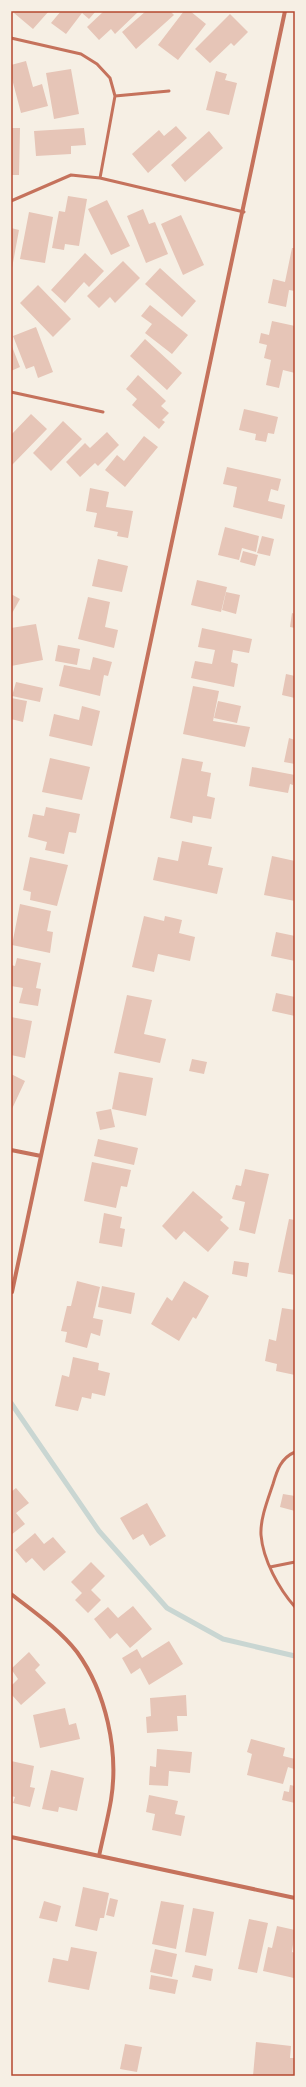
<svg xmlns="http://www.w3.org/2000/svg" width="306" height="2087" font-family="'Varela Round',sans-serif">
<rect width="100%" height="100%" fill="#f6efe4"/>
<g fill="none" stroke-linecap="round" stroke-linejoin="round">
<path stroke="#c9d6d2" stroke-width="5" d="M11,1403L99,1531L167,1608L223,1639L295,1656"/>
</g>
<path fill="#e6c5b7" d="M16,11H49L33,29L14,13Z
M61,11H96L89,19L82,13L66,34L51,23Z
M104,11H139L115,34L111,29L99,40L87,27Z
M146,11H170L174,15L136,49L122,32Z
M184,11H190L206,24L178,60L158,45Z
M230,14L248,32L234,46L231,43L210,63L195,49Z
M26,61L33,87L42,84L48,106L21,113L11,75V65Z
M71,69L79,114L54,119L46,73Z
M216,71L227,74L225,80L237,83L229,115L206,110Z
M176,126L187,138L148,173L132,154L159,130L164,136Z
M11,128H20L19,175H11Z
M84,128L86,145L71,146V154L36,156L34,131Z
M209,131L223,148L185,182L171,165Z
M68,196L87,199L79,246L65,244L64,250L52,248L59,211L65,212Z
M107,200L130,246L111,255L88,209Z
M143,209L149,224L155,222L168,254L146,263L127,216Z
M29,212L53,217L45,263L20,259Z
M181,215L204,265L183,275L161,224Z
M11,228L19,230L12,268H11Z
M292,248H295V291L289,290L286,307L268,303L273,279L285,282Z
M85,253L104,271L89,287L84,282L65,303L51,290Z
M123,261L140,278L115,303L110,297L99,308L87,296Z
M160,268L196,301L182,317L145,284Z
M38,285L71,319L53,337L20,303Z
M150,305L188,335L172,354L145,333L152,324L141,316Z
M272,321L295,326V373L283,370L279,388L266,385L271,360L264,358L267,345L259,343L261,333L269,335Z
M36,327L53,372L38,378L34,366L26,369L13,336Z
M145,339L182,373L167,390L130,356Z
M11,344L20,367L11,371Z
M138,375L166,401L161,406L169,413L162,420L165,422L159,429L132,405L137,399L126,389Z
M244,409L278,417L274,434L268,433L266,442L255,440L256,434L239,430Z
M31,414L47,429L11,466V435Z
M63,421L82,439L51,471L33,453Z
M107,432L119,445L98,466L95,463L80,477L66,462L85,443L90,448Z
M144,436L158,447L125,487L105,470L117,455L124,461Z
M227,467L281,479L278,491L271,489L268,501L285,505L282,519L233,507L237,487L223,484Z
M90,488L109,492L106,507L133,511L128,538L117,536L118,532L94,527L97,513L86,511Z
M225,527L259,536L256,552L242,548L239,560L218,555Z
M262,536L274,539L270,556L257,553Z
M243,551L258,555L255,566L240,562Z
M98,559L128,566L122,592L92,586Z
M197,580L227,587L221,612L191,605Z
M226,592L240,595L236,614L222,610Z
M11,594L20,599L11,615Z
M88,597L110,602L105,627L118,630L114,648L78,639Z
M292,613L295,614V628L290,627Z
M36,624L43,660L11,666V628Z
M202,628L252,639L249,653L233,650L231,662L238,664L234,687L191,678L195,661L212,664L215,650L198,647Z
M58,645L80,649L77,665L55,661Z
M93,657L112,662L108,676L104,675L100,696L59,686L64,665L90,670Z
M286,674L295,676V698L282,695Z
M16,682L43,688L40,702L12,696Z
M193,686L219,691L213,721L250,727L245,747L183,734Z
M11,698L27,701L23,722L11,719Z
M218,701L241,706L237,723L214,718Z
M82,706L100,711L92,746L49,736L54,714L79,720Z
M289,738L295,740V764L284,762Z
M50,758L90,767L82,800L42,792Z
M182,758L203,762L201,771L211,773L207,796L215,798L211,819L193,816L192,823L170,818Z
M252,767L295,775L293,785L290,784L288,793L249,786Z
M46,807L80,814L76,833L69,832L64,854L45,850L47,842L28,837L33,814L44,816Z
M182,841L212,847L208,865L223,868L217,894L153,880L158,857L178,861Z
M272,856L295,861V901L264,895Z
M30,857L68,865L57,906L30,900L31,892L23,890Z
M20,904L51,911L47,931L53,932L50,953L12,945Z
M144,916L164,921L165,916L182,920L179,933L195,937L190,961L158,954L154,972L132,967Z
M276,932L295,936V961L271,956Z
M17,958L41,963L36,988L41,989L38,1006L19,1003L23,988L11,986V965L15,966Z
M276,993L295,997V1016L272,1011Z
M127,995L152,1000L144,1034L166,1039L160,1063L114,1053Z
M11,1017L32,1021L25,1058L11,1055Z
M192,1059L207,1062L204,1074L189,1071Z
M119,1072L153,1078L146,1116L112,1109Z
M11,1074L25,1081L11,1111Z
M111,1109L115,1127L100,1130L96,1112Z
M98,1139L138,1148L134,1165L94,1156Z
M92,1162L131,1170L127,1187L121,1186L116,1208L84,1201Z
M245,1169L269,1174L255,1234L239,1230L245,1202L232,1199L236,1185L241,1186Z
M193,1191L223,1217L220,1220L229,1228L208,1252L184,1231L176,1240L162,1226Z
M104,1213L122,1217L120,1228L125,1229L122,1247L99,1243Z
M289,1219L295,1220V1275L278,1272Z
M234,1261L249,1263L247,1277L232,1274Z
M77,1281L100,1287L93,1318L103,1320L100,1336L91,1333L87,1348L65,1342L67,1332L61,1331L67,1306H71Z
M184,1281L209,1296L196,1319L193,1317L179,1341L151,1324L167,1297L172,1301Z
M102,1286L135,1293L131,1314L98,1307Z
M282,1308L295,1310V1375L276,1371L277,1364L265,1361L269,1339L276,1341Z
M73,1357L99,1363L98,1370L110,1373L105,1396L92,1393L91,1399L82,1397L78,1411L55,1406L62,1375L69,1377Z
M16,1488L29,1503L16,1513L25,1524L11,1535V1492Z
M283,1494L295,1496V1511L280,1507Z
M147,1503L166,1536L150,1546L143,1534L133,1540L120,1518Z
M35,1533L44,1544L53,1537L66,1552L44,1571L32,1558L26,1563L15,1550Z
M91,1562L105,1576L91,1590L101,1600L88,1613L75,1600L82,1593L71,1582Z
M133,1606L152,1629L130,1648L117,1633L110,1639L94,1619L108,1607L118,1618Z
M169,1641L183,1664L149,1685L140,1668L131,1674L122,1658L137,1649L142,1658Z
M29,1652L40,1665L35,1670L46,1683L21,1705L11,1694V1686L18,1679L11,1669Z
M186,1695L187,1716H177L178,1731L147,1733L146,1717L151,1716L150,1698Z
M65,1708L69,1725L76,1723L80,1739L40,1748L33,1715Z
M251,1739L285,1748L283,1756L295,1759L294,1769L288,1767L283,1784L247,1775L252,1754L247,1752Z
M157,1749L192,1752L190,1773L169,1771L168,1786L149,1785L150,1766L156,1767Z
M11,1761L34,1766L30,1787L35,1788L30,1807L13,1803L15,1797L11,1796Z
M51,1770L84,1778L77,1811L59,1807L58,1812L42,1809Z
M290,1785L295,1786V1803L282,1800L284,1791L289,1792Z
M149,1795L178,1801L175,1814L185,1816L181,1836L152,1830L155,1814L146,1812Z
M83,1887L109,1893L104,1918H100L97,1931L75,1926Z
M110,1898L118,1900L114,1917L106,1915Z
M44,1901L61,1906L57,1922L39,1918Z
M161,1901L184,1905L176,1949L152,1944Z
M193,1908L214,1912L206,1956L185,1952Z
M249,1919L268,1923L257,1973L238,1969Z
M277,1926L295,1930L292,1952L295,1953L294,1978L263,1971L268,1947L272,1948Z
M71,1947L97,1952L89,1990L48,1982L53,1958L68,1961Z
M155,1949L177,1954L172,1977L150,1972Z
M195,1965L213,1969L211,1981L192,1977Z
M151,1975L178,1980L175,1994L149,1989Z
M256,2042L291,2046L290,2058H295L294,2076H253Z
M125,2044L142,2047L137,2072L120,2069Z"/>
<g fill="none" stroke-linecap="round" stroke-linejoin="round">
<path stroke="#c5725c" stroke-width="3" d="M11,38L81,54L97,64L110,78L115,96L100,178
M115,96L169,91
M11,201L71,175L100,178L244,212
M11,392L103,412
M295,1452C281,1458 277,1470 273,1484C268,1499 260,1519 261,1535C263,1560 279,1589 295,1607
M270,1567L295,1562"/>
<path stroke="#c5725c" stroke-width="4" d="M11,1150L41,1156
M12,1292L285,11
M11,1594C34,1612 59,1629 77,1652C106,1692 119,1751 111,1800C108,1818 103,1837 99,1856
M11,1837L295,1898"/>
</g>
<rect width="306" height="2087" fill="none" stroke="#f6efe4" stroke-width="24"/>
<rect x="12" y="12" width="282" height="2063" fill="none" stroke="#b5482f" stroke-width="1.5"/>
</svg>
